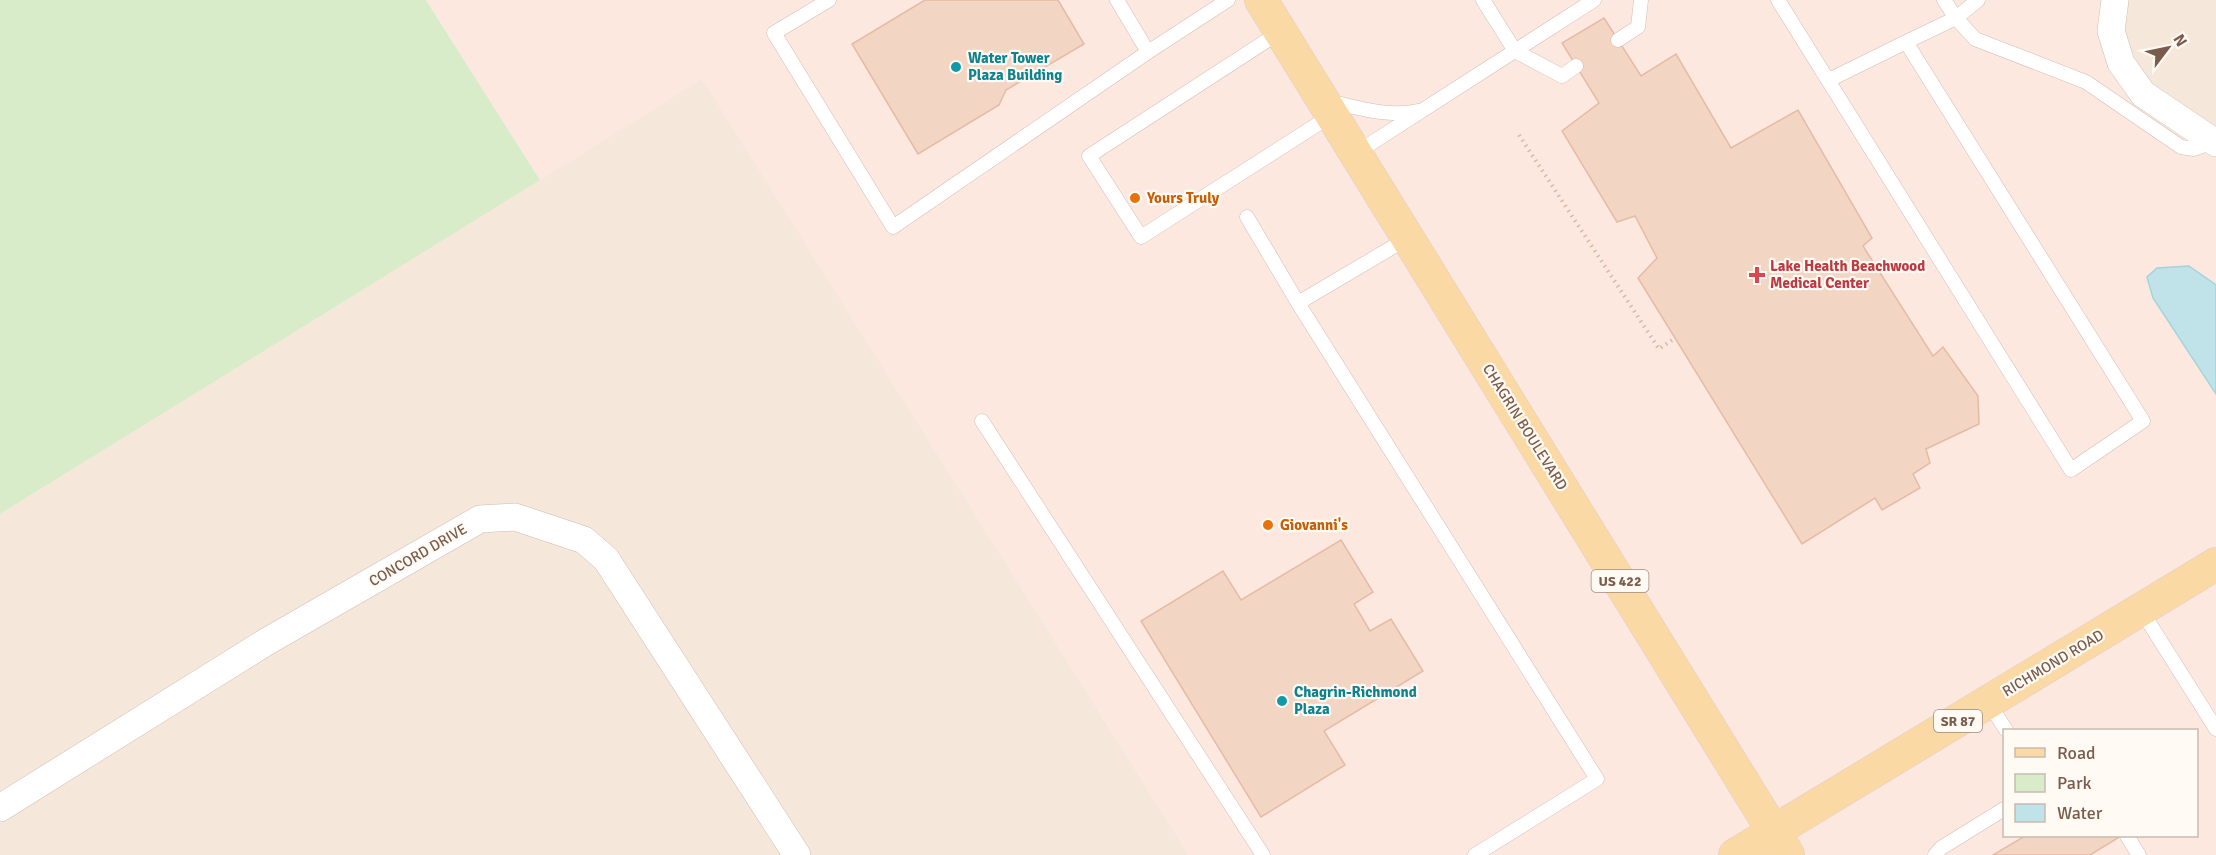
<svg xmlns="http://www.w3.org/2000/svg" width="2216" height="855" font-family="Signika,sans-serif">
<rect width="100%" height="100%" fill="#fdf6ec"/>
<path fill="#f5e8da" d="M2115,0H2216V143L2143,94Z
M702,78L1189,855H0V514Z"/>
<path fill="#fde8e0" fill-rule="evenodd" d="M426,0H2115L2121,63L2216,143V855H1789L1774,832L1735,855H1189L702,79L540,180ZM2004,730H2196V836H2004Z"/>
<path fill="#d8ecc9" d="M0,0H426L540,180L0,514Z"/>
<path fill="#bfe3e8" stroke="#a5d3da" stroke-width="1.5" d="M2189,266L2216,285V394L2153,298L2147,277L2157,268Z"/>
<path fill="#f3d5c3" stroke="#e6bba3" stroke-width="1.5" d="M925,0H1058L1084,44L1006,90L999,105L918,154L852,44Z
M1604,18L1641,76L1676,54L1731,148L1798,110L1872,238L1863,246L1933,356L1943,347L1978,396L1979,424L1926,449L1930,463L1913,474L1920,488L1882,510L1875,498L1802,544L1638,278L1657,258L1635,216L1617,222L1562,131L1599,103L1562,43Z
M1341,540L1373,592L1354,604L1370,631L1391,619L1423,671L1324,731L1345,765L1261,817L1141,621L1223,571L1241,600Z
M2025,836H2121L2090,855H1993Z"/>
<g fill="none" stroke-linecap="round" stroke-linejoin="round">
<defs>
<path id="service" d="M829,0L774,33L893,227L1148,52
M1117,0L1148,52L1228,0
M1483,0L1515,51L1562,76L1576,66
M1778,0L2071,470L2143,421L1906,42L1829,80
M1944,0L1956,18L1975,39L2086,82L2181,147L2194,149L2214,142
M1280,32L1089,156L1141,237L1332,115
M1618,40L1638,27L1641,0
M1906,42L1956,18L1978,0
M1328,101C1356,107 1388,118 1418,111
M1356,153L1594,0
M1247,217L1298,303
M1408,238L1298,303L1597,779L1475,855
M982,421L1263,855
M2141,610L2216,729
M1988,702L2006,730
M2127,836L2139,855
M1935,855L1941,848L2004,809"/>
<path id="minor" d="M2115,0L2111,31L2121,63L2143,94L2216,143
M0,808L266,642L480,519L515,517L584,540L606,559L797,855"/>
<path id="primary" d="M1261,0L1788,855
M1735,855L2216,564"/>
</defs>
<use href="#service" stroke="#d1beb0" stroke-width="15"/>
<use href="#minor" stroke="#d1beb0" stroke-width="28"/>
<use href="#primary" stroke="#dad1cd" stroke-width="34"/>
<path stroke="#d9b8a5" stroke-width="4" stroke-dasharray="1.5 4.5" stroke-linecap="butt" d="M1519,135L1659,349L1672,340"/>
<use href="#service" stroke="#fff" stroke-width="14"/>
<use href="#minor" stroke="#fff" stroke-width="27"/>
<use href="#primary" stroke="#fbd9a5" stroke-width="33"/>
</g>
<g fill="#0f9aa8" stroke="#fffaf3" stroke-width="2">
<circle cx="956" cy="67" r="6"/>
<circle cx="1282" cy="701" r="6"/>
</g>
<g fill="#e8710a" stroke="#fffaf3" stroke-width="2">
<circle cx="1135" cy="198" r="6"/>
<circle cx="1268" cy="525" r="6"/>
</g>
<path fill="#e0444e" stroke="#fffaf3" stroke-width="2" d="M1754 266h6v6h6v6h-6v6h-6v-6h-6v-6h6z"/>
<g text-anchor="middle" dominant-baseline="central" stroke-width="4.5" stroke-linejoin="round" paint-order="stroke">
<g fill="#fffaf3" stroke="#a28b7f" stroke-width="1.5">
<rect x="1591.5" y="570" width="57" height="22" rx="4.5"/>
<rect x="1934" y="710" width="48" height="22" rx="4.5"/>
</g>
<g font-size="14" font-weight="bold" fill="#7a5c4d">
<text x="1620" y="581">US 422</text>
<text x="1958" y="721">SR 87</text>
</g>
<g font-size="15" font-weight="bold" fill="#0d838f" stroke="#fffaf3" text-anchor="start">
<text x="968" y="58">Water Tower<tspan x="968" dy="17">Plaza Building</tspan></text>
<text x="1294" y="692">Chagrin-Richmond<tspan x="1294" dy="17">Plaza</tspan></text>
</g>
<g font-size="15" font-weight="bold" fill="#c56008" stroke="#fffaf3" text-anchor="start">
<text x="1147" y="198">Yours Truly</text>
<text x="1280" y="525">Giovanni's</text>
</g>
<g font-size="15" font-weight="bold" fill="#be3a42" stroke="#fffaf3" text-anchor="start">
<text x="1770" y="266">Lake Health Beachwood<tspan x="1770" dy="17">Medical Center</tspan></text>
</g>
<g font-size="15" fill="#7a5c4d" stroke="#fffaf3">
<text transform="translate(1525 427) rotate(58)">CHAGRIN BOULEVARD</text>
<text transform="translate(418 555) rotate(-30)">CONCORD DRIVE</text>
<text transform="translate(2053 663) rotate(-31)">RICHMOND ROAD</text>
</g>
</g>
<rect x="2003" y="729" width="195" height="108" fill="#fffaf3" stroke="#cabbb1" stroke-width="1.5"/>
<rect x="2015" y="748" width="30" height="9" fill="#fbd9a5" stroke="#cabbb1" stroke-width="1.5"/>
<text x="2057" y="759" font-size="18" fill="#7a5c4d">Road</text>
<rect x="2015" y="774" width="30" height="18" fill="#d8ecc9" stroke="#cabbb1" stroke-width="1.5"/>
<text x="2057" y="789" font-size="18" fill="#7a5c4d">Park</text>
<rect x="2015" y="804" width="30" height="18" fill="#bfe3e8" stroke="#cabbb1" stroke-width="1.5"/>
<text x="2057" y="819" font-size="18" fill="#7a5c4d">Water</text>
<g transform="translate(2168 48) rotate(58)" stroke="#fffaf3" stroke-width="4.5" paint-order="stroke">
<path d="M0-4.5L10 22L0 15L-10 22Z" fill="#7a5c4d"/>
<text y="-9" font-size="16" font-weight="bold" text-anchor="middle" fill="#7a5c4d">N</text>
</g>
</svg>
